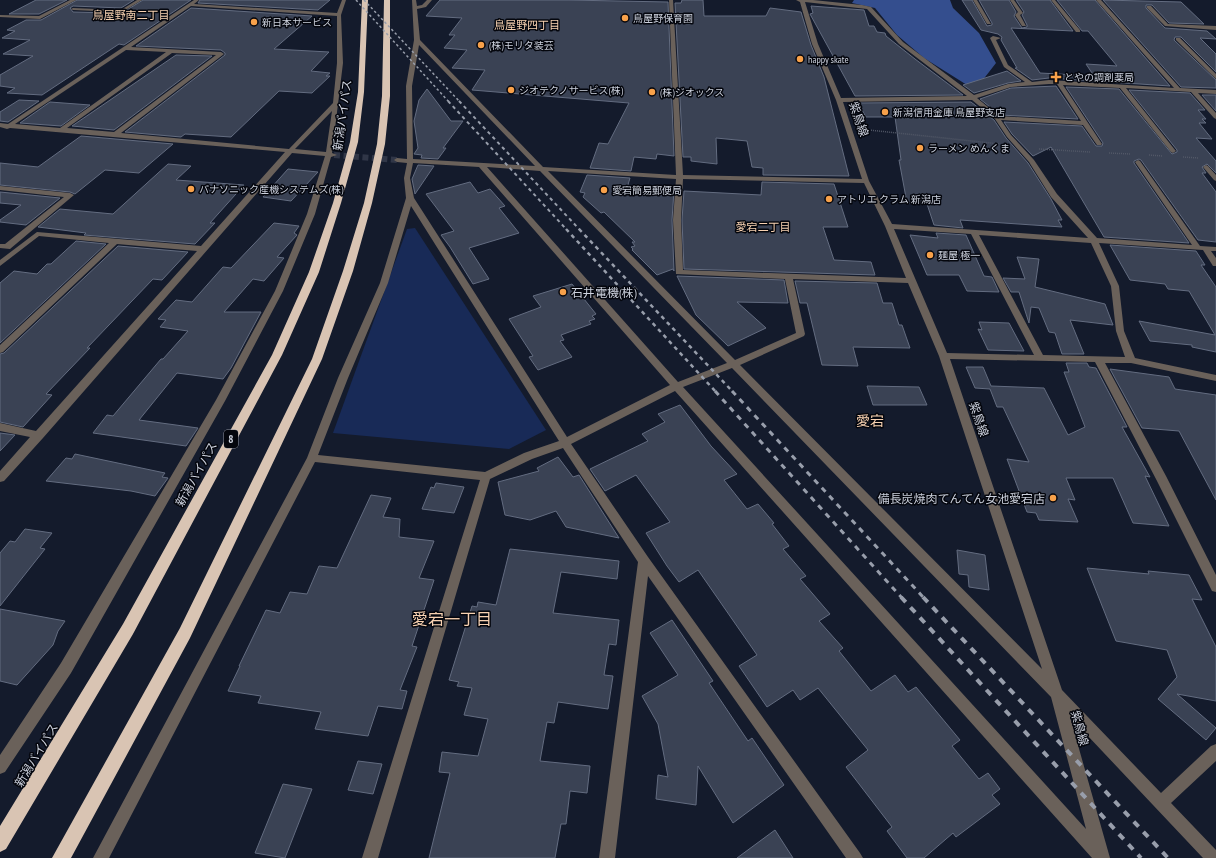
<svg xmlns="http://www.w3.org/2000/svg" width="1216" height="858" font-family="'PT Sans Narrow','Noto Sans JP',sans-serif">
<rect width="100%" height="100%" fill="#141b2c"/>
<path fill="#182a57" d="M415,228L546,430L509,449L333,433L407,229Z"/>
<path fill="#344e8e" d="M854,0H950L953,8L979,33L996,63L982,81L967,85L924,58L897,35L875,8L852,3Z"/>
<path fill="#3a4254" stroke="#636c80" d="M36,0H67L39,14H9Z
M77,0H134L121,8L73,6L70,8L73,12L112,13L106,18L109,21L143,0H191L124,45L119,44L42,95L7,93L15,88L0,86V75L33,56L3,54L30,40L2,38L15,31L7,30L26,20H41Z
M200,0H330L318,10L198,3Z
M440,0H568L668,2L674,156L657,154L656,159L634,157L631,171L590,168L599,143L608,144L629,103L472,90L485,70L452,68L467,50L444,48L455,35H449L462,18L426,16Z
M682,0H703L704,16H766L770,8L801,12L811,45L824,77L849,176L763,175V168L752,167L747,141L716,138L717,164L691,161V157H683L675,3H681Z
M962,0H972L987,26L992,25V23L979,0H1009L1016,12L1014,16L1022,28L1027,27V25L1022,15L1024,12L1016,0H1050L1073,31L1011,28L1040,73L1094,76L1086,64L1117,66L1088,31H1082L1057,0H1095L1170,86L1049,78L1032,80L1015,68H1017L1001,40L1002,37L998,34L981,30Z
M1103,0L1181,2L1204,24L1169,23L1152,5H1146V8L1165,28L1207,31L1216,39L1200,38L1216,54V72L1181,37H1175L1174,40L1216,80V88L1181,87Z
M811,6L864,10L869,26H874L877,32L885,33L886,36L915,59L963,95L855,96L810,14L813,13Z
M191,8L312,16L274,49L329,52L311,71L330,73L326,76H330L312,93L279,91L231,137L185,134L181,137L125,132L225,55V53L221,50L136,46Z
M176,55L212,56L114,130L72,126Z
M1007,71L1021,81L1008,83L974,93L963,85Z
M1056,86L1078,119L1000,115L980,99L1011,88Z
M1066,87L1119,89L1172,154L1177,152V150L1129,90L1190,93L1205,110H1198L1206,119H1202L1206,123H1199L1212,139L1196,138L1216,161V173L1207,164L1202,167L1206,173H1202L1216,192V242L1198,240L1141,160L1139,159L1134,161V163L1189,243L1104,237L1051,147L1033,156L1012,134L1004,122L1082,126L1096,146H1102L1103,143Z
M427,89L451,121H463L443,148H446L438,159L421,158L422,155L414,154L418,148L414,121L419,100Z
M1202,95H1216V111Z
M19,100L39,101L8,122L0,121V112Z
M50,102L90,105L61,126L20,123Z
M971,102L994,120L1006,138L1028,163L1051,199L1062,220H1058L1062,227L960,220L963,228L934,225L927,204L907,203L899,160H901L895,117H866L858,103Z
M81,136L173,144L139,173L105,170L75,194L70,192L0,185V163L38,167Z
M168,164L191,166L176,180L244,185L210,223H215L195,244L84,235L86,233L38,227L60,209L113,214Z
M418,165L434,166L415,194L412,179Z
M288,169L318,172L291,201L263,197Z
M587,175L630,178L627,188L674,190L672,220L674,271L673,269L657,275L632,250L633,249L631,247L635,246L632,242H635L604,212L601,213L583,197L585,193L580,192Z
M470,182L478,193L490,189L505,206L499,208L519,233L469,248L489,279L473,284L450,247L441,235L454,231L426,194Z
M762,182L834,184L848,227H823L834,260L871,262L875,275L684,269L682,220L684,191L761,195Z
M0,192L60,198L26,225L0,222V220L21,205L0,203Z
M274,223L299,226L294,233L297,235L277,257L284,258L264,281L253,279L224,312H261L231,368L223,379L177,373L139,420L198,428L186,446L93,433L107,415L113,416L161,359H163L188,331L160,327L166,320L158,319L176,300L192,302L223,267L231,268Z
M936,233L966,235L984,276L992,277L999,292L967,291L959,275H927L910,235L938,238Z
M76,241L106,244L0,343V283L14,271L37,274L47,264H51Z
M1110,245L1196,251L1205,265H1201L1216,287V352L1192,347V345L1150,341L1139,321L1215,335L1189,291L1168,289L1165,284L1130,280Z
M118,246L188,252L162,280L153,279L87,348H90L46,394L52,395L23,427L0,422V354L4,353Z
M1017,257L1039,259L1035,287L1105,304L1113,325L1070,320L1084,354H1062L1055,333L1049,332L1039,308L1031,307L1029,323L1019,292H1011L1003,278L1025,279Z
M677,276L784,280L788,303L737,302L766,328L728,346L696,315Z
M795,281L877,283L883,303H892L899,325H902L910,348L853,347L858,366L822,365L807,303H800Z
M572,284L596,314L592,316L595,319L589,321L591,324L561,335L564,340L560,341L572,357L538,370L529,357L533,356L509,319L541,307L533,296Z
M979,322L1009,323L1024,351L988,350L978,329L982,330Z
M1066,363H1087L1089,367L1096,368L1127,427H1122L1150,477L1145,476L1169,526L1133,523L1113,478H1066L1075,500L1068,499L1078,522L1039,520L1036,513L1027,512L1007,459L1029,462L1003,407H997L990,389L975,388L966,367H983L991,386L1044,388L1068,435L1085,427L1064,372H1069Z
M1110,369L1169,377L1175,389L1216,395V500L1179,431L1142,428Z
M867,386L919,387L927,405H873Z
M680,405L711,446L737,474L724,480L747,509L758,504L774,523L772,524L789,546L783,549L806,576L800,579L830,614L819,621L843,648L839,651L871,691L895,675L908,692L916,687L960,740L952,746L979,779L988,773L1000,789L992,795L1000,804L956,837L953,833L924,858H907L887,831L892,827L846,767L868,750L818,688L800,700L793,690L767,707L739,666L757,655L698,570L679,582L667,566L646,533L670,522L636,475L605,491L590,469L648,441L642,434L665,422L658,414Z
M0,433L15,435L0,451Z
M75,454L165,473L162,477L168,478L155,496L131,491L46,481L66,458L72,459Z
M558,457L573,477L579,475L619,538L566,527L556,511L530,520L505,515L498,482L539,471L537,468Z
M436,483L464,487L454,513L422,509L431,487L434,488Z
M371,495L391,498L383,517L400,519L399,537L434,541L419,578L434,580L412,646L417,647L400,690L407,691L402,709L378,706L368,736L315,729L321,712L258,703L261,696L228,691L240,666H239L266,610L280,613L290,592L307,594L319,566L337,568Z
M25,529L52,533L40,548L45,549L0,606V553L10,541L15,542Z
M510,549L619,561L617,579L561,572L553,613L619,620L616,645L609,644L604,675L613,676L608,709L558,702L554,723L547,722L540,761L590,766L587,793L570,791L566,824H561L555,858H429L450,773L439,772L442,752L478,756L488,719L464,715L472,688L457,686L459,682L449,680L472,606L477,607L478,602L496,605Z
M957,550L985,555L989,590L969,587L968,575L959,574Z
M1087,568L1149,574L1148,571L1189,575L1202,600L1192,599L1216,647V701L1177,694L1216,728L1206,740L1158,699L1177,677L1167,650L1116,641Z
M0,609L65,621L58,631L53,645L17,685L0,681Z
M672,620L713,681L709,683L748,741L752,738L784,785L733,823L698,766L696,805L656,799L658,775L668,777L658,724L642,696L678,675L650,633Z
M358,761L382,764L373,794L348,790Z
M283,784L312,789L285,858L255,853Z
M775,830L793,858H737Z"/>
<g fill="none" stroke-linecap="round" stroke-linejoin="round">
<path stroke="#303647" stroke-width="6" stroke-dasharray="6 3.5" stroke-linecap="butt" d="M334,155L397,160"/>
<path stroke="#525867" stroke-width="1.5" stroke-dasharray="1 1" stroke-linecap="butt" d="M869,130L1000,144
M1039,149L1090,152
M1109,153L1130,154
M1149,155L1162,156
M1183,157L1198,158"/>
<path fill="#6a615a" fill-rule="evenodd" d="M70,0H76L40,19L0,17V15L39,16Z
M137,0H142L109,20L107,18L117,12L73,10L71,9L73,8L121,10Z
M194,0H199L194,4L337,13L342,0H346L341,15L343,63L332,153L337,155L331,157L315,214L283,291L225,401L71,673L5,772L0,774V755L61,663L216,400L275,291L307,214L325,156L292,153L43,438L4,481L0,482V471L30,437L0,431V423L36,431L197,251L117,244L3,352L0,353V345L109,243L39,236L0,266V260L37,232L201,246L285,152L10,128L7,129L0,127V123L8,124ZM191,6L337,16V63L333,103L289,149L121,133L224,54L221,52L131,47ZM126,50L166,52L60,128L15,124ZM172,53L216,55L114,132L67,128ZM332,111L326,152L295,149Z
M412,0H416L417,6L422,5L427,0H432L426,7L417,9L420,40L543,167L676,175L669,0H673L683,175L862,179L836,100L812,44L800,2L796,0H813L862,5L871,7L903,42L974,95L1008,84L1025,82L1004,67L990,38L993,36L1001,38L996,40L1008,65L1032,82L1049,80L1174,88L1096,0H1101L1180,88L1216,90V94L1198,93L1216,113V119L1214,118L1191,92L1126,88L1175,150L1176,151L1173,153L1171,152L1120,88L1063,85L1102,144L1101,145H1097L1083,125L1001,120L1011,135L1034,160L1057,194L1097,238L1192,245L1135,162L1138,160L1140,161L1200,246L1216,247V251H1211L1216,258V266H1213L1203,250L1099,243L1119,286L1124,331L1135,358L1216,375V381L1131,363H1105L1166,476L1216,575V592L1212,591L1157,481L1095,362L950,359L1062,690L1161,793L1211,746L1216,744V761L1171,803L1216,850V858H1203L1070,717L1110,858H1092L675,391L571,444L648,557L860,853L863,858H846L648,576L615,858H599L638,562L563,448L532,459L490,479L378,858H362L480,480L315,462L109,858H93L307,458L338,378L380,283L406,198L404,178L407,163L397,162L394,160L397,158L407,159L406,86L414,40ZM805,2L867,9L899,44L967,96L841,98L818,44ZM419,45L535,166L413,159L412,86ZM1049,84H1057L1081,121L999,116L977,98L1011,87ZM972,100L995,119L1007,137L1029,162L1051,197L1088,238L892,224L869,181L843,102ZM413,163L479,167L670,385L567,437L414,198L410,178ZM487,167L540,171L727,363L678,382ZM548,171L676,179L673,220L676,274L785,279L796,333L735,360ZM683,179L864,183L885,226L906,278L683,270L681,220ZM411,206L559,441L524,453L485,472L318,455L348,378L388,283ZM894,229L971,234L1034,355L947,353ZM979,235L1091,243L1111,286L1116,331L1125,357L1043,355ZM793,279L908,283L939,356L1042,669L740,365L804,336L805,334ZM732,368L1051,697L1086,829L683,387Z
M973,0H977L991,24H987Z
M1010,0H1014L1023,13L1020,15L1026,26H1022L1015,15L1018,12Z
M1051,0H1055L1080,30V32H1076Z
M1147,6H1151L1168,24L1216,26V30L1165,26L1147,8Z
M1176,38H1180L1216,74V79L1176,40Z
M1206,165L1208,166L1216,175V181L1214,180L1203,167Z
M0,186L70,193L74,195L10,249L0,248V244H5L64,197L0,190Z"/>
<path fill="#d9c4b3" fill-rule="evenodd" d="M362,0H368L364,92L358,142L341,203L319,272L282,355L133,634L6,849L0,852V826L123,624L272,355L309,272L333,203L350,142L358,92Z
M384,0H390V96L385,144L372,203L353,271L322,359L190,638L71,858H52L180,628L312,359L343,271L364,203L377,144L382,96Z"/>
<path stroke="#989eab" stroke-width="1.5" stroke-dasharray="2.5 2.5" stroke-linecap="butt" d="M356,0L449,102
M364,0L460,102"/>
<path stroke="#989eab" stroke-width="2" stroke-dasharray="3.5 3.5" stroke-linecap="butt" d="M448,101L567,230
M459,101L580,230"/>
<path stroke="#989eab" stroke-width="2.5" stroke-dasharray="4 4" stroke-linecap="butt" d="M566,229L716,392
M579,229L733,392"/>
<path stroke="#989eab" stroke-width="3" stroke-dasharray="5.5 5.5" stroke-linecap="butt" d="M715,391L902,598
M732,391L924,598"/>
<path stroke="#989eab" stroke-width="4" stroke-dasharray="7 7" stroke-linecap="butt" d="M901,597L1141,858
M923,597L1168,858"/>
</g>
<g fill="#f8a14a" stroke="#04060d" stroke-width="1.5">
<circle cx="625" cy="18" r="4"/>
<circle cx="254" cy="22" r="4"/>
<circle cx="481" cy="45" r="4"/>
<circle cx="800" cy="59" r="4"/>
<path d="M1054 71h4v4h4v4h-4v4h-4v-4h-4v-4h4z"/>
<circle cx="511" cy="90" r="4"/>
<circle cx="652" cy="92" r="4"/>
<circle cx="885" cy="112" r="4"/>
<circle cx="920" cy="148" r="4"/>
<circle cx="191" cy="189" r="4"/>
<circle cx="604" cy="190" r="4"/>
<circle cx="829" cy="199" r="4"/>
<circle cx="930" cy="255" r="4"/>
<circle cx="563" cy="292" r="4"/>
<circle cx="1053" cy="498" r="4"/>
</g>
<g text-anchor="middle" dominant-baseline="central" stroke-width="3" stroke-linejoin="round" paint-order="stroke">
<g font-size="10" fill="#ccd1dd" stroke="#04060d" text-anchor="start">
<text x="633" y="18">鳥屋野保育園</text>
<text x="262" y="22">新日本サービス</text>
<text x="489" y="45">(株)モリタ装芸</text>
<text x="808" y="59">happy skate</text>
<text x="1064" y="77">とやの調剤薬局</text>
<text x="519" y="90">ジオテクノサービス(株)</text>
<text x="660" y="92">(株)ジオックス</text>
<text x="893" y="112">新潟信用金庫 鳥屋野支店</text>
<text x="928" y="148">ラーメン めんくま</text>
<text x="199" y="189">パナソニック産機システムズ(株)</text>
<text x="612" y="190">愛宕簡易郵便局</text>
<text x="837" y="199">アトリエ クラム 新潟店</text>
<text x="938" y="255">麺屋 極一</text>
</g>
<g font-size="11" fill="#f8d2b2" stroke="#04060d">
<text x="131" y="15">鳥屋野南二丁目</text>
<text x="527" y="25">鳥屋野四丁目</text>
<text x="763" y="227">愛宕二丁目</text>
</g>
<rect fill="#04060d" stroke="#90949f" stroke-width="1" x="224" y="430" width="14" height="18" rx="3"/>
<g font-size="11" font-weight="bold" fill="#ccd1dd">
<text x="231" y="439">8</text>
</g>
<g font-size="12" fill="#ccd1dd" stroke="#04060d">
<text transform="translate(342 115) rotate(-82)">新潟バイパス</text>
<text transform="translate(859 119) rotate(71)">紫鳥線</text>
<text transform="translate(979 419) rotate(71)">紫鳥線</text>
<text transform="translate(196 474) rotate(-61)">新潟バイパス</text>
<text transform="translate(1080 728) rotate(75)">紫鳥線</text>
<text transform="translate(36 755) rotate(-59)">新潟バイパス</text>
</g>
<g font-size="12" fill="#ccd1dd" stroke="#04060d" text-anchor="start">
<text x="571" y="292">石井電機(株)</text>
<text x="1045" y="498" text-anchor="end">備長炭焼肉てんてん女池愛宕店</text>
</g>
<g font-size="14" fill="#f8d2b2" stroke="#04060d">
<text x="870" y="421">愛宕</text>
</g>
<g font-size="16" fill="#f8d2b2" stroke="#04060d">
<text x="452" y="619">愛宕一丁目</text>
</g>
</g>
</svg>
